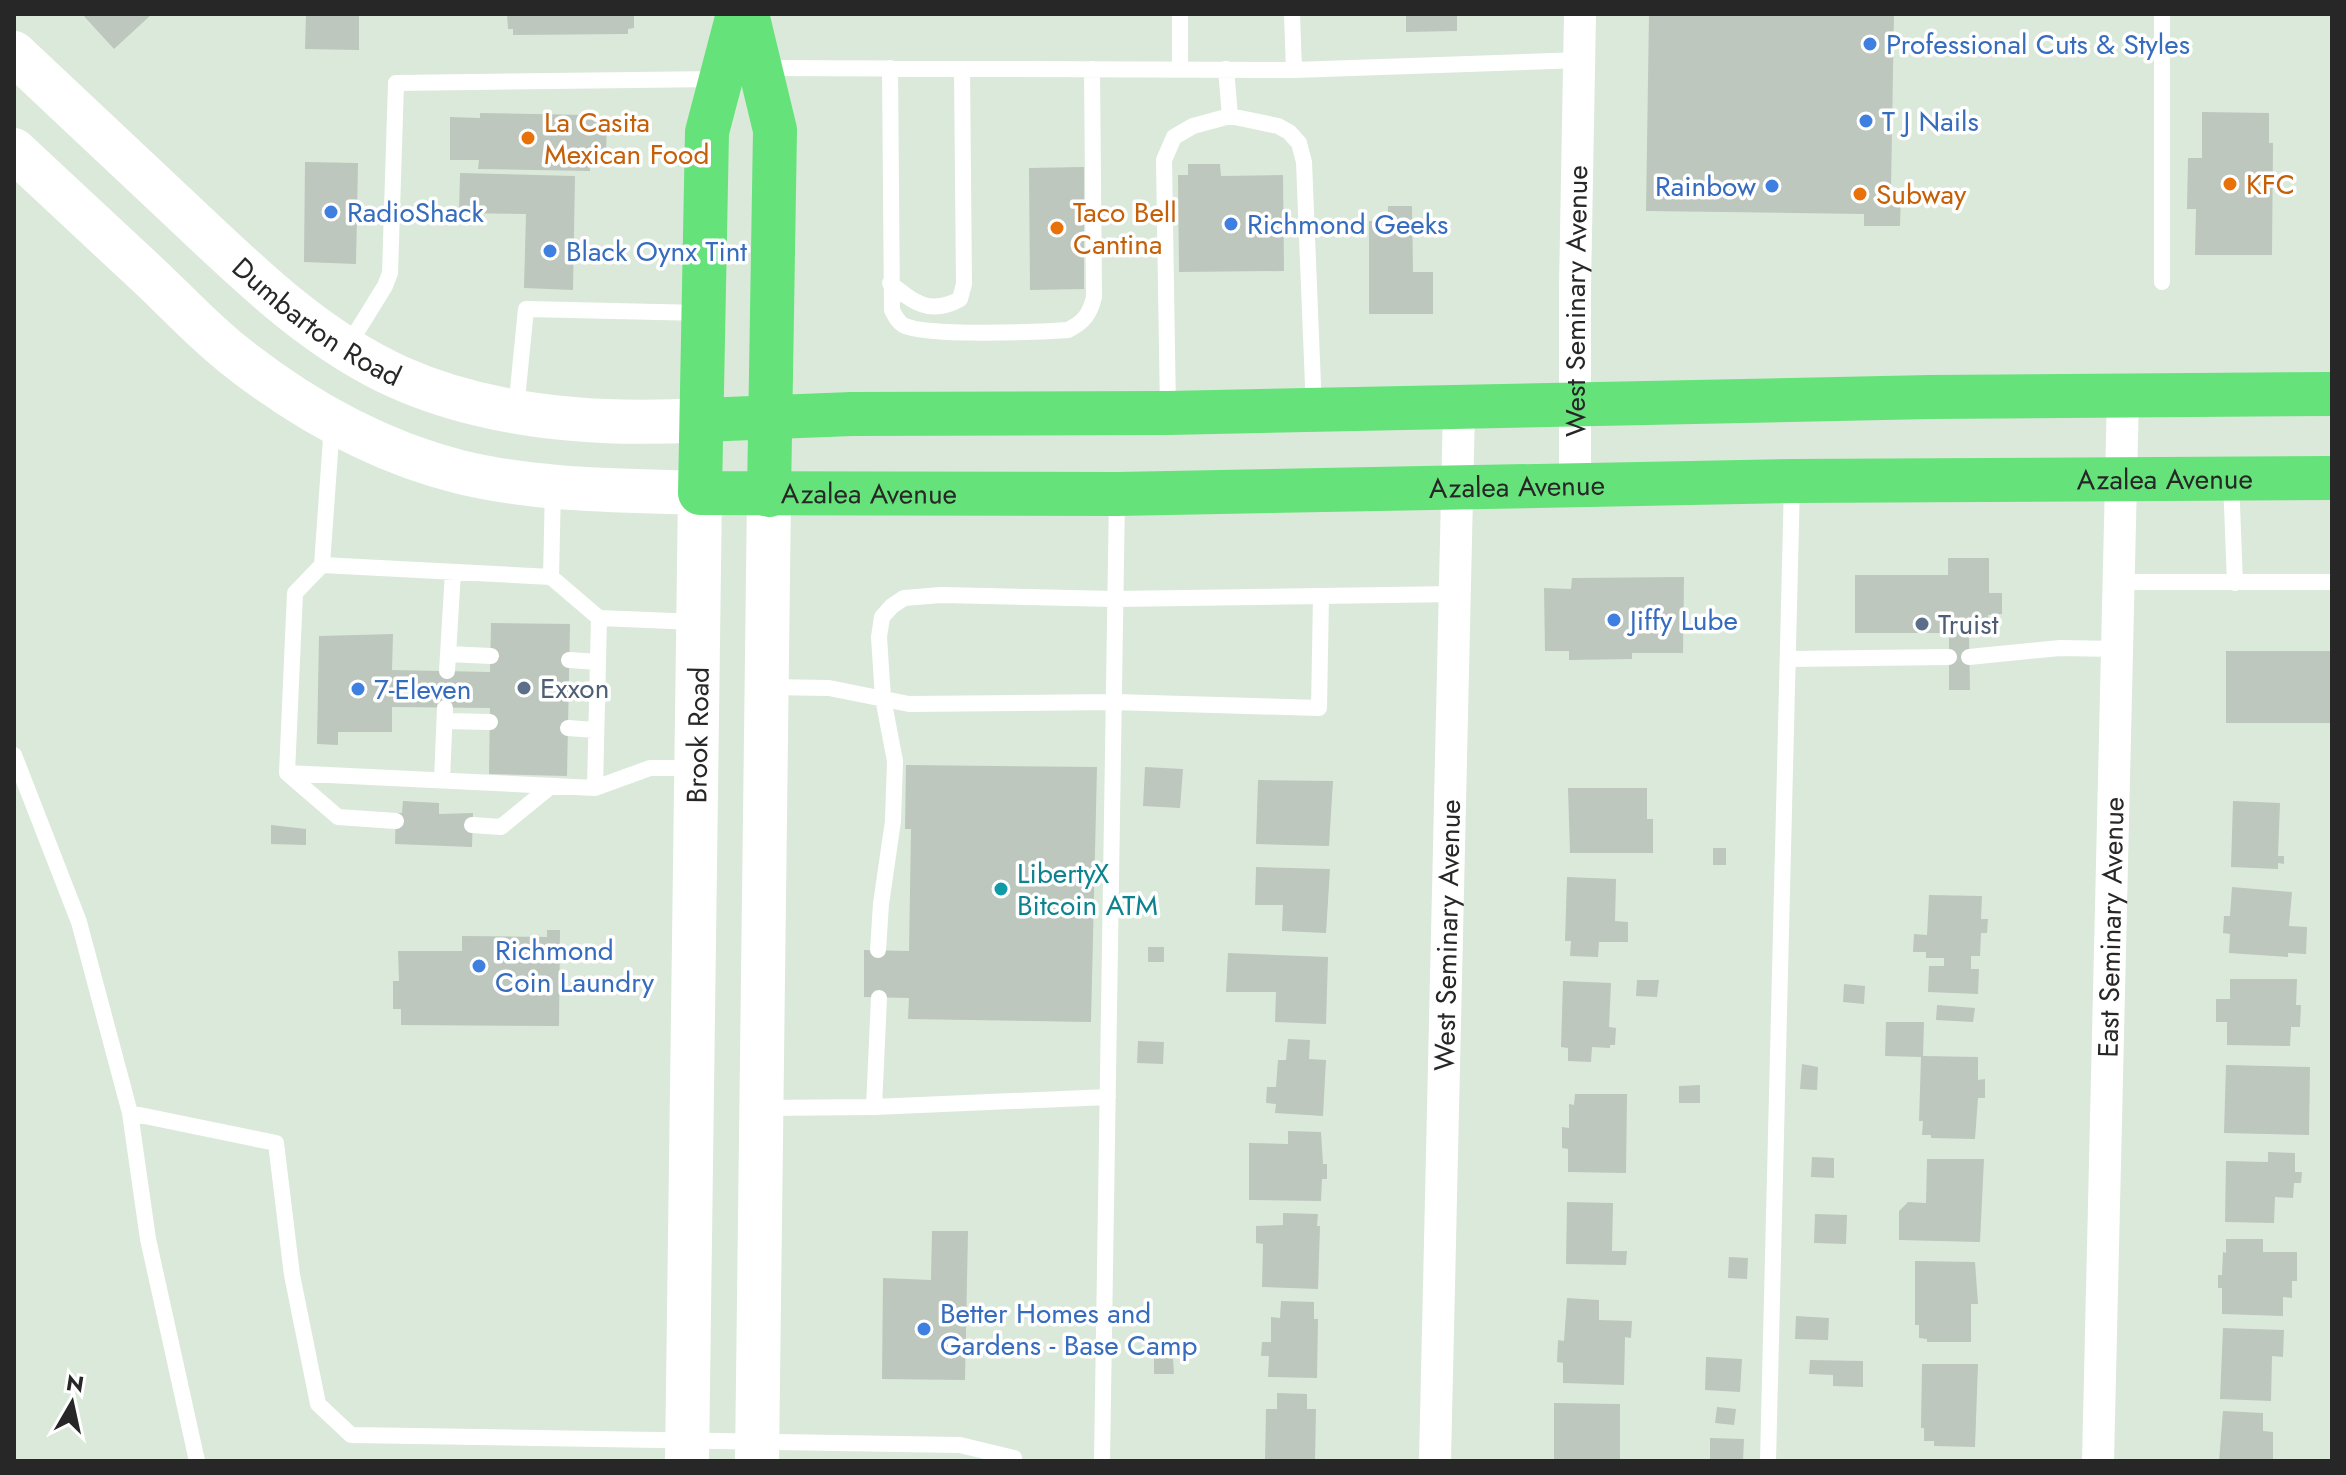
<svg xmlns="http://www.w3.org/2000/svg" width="2346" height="1475" font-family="Jost,sans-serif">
<rect width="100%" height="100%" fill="#dbe9da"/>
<path fill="#bdc7bd" d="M82,14H152L114,49Z
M306,14H359V50L305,49Z
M507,14H634V28L628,29V34L513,35V29H508Z
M1406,14H1457V31L1406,32Z
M1649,14H1894L1891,188L1901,189L1900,226H1864V214L1646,211Z
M2202,112L2269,113V143H2273L2272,255H2195L2196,209H2187L2188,158H2202Z
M480,113L587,115L588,120H607L606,155H589L590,171L478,169L479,160H450V117L480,118Z
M614,149L641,151L640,167L613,165Z
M305,162L358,163L356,264L304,262Z
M1188,164H1220L1221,176L1283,175L1284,271L1179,272L1178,175H1188Z
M1084,167V289L1030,290L1029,168Z
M460,173L575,176L573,290L524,288L526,214L459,213Z
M1388,206H1412L1413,272H1433V314H1369V221H1388Z
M1948,558H1989V593H2002V614L1988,615V633H1969L1970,690H1949V633H1855V575H1948Z
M1684,577L1683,653H1632V659L1569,660V651H1545L1544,588L1571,589L1572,578Z
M491,623L570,624L567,776L489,774L490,708L392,707V732H338V745L317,744L319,636L393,634L392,670L490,672Z
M2226,651H2332V723H2226Z
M906,765L1097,767L1091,1022L908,1019L909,998L864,997V950L909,951L911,829H905Z
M1145,767L1183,769L1180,808L1143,806Z
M1258,780L1333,781L1329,846L1256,844Z
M1568,788H1647V819H1653V853H1570Z
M403,801L439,803V814L473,813L472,847L395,844L396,813H402Z
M2233,801L2280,803L2278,856H2284V864L2278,863V869L2231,867Z
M271,825L306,829V845L271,844Z
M1713,848H1726V865H1713Z
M1256,867L1330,869L1326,933L1282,931L1283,905H1255Z
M1567,877L1616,879L1615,921L1628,922V942H1599L1598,957L1570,956L1571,941H1565Z
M2232,887L2292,892L2289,926L2307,927L2306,954L2288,953V957L2229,953L2230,934L2223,933L2224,916H2230Z
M1929,895L1982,896L1981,919H1988L1987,933H1981L1980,956H1971V969H1979L1978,994L1928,992L1929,966H1944V958H1926V952H1913L1914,934L1927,935Z
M547,930H560L559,1026L401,1025V1009H393V981H399L398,951H462V936L547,937Z
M1148,947H1164V962H1148Z
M1228,953L1328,957L1326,1024L1275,1022L1276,992H1226Z
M2230,979H2297L2296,1005H2301L2300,1027H2291L2290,1046L2227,1045V1022H2216V999H2230Z
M1637,980H1659L1657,997L1636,996Z
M1563,981L1611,983L1609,1027L1616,1028L1615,1045H1610V1048L1592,1047L1591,1062L1568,1061V1048L1561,1047Z
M1844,984L1865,986L1864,1004L1843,1002Z
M1937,1005L1975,1008L1973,1022L1936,1020Z
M1886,1022H1924L1923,1056L1978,1057V1080L1985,1079V1098H1978L1975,1139L1931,1138V1135H1922L1923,1121H1919L1921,1057L1885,1056Z
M1288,1039L1310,1040L1309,1059L1326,1060L1323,1116L1275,1113L1276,1104L1266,1103L1267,1087H1276L1278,1060H1286Z
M1138,1041L1164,1042L1163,1064L1137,1063Z
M1802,1064L1818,1067L1817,1090L1800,1089Z
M2226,1065L2310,1067L2309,1135L2224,1133Z
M1700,1085V1103H1679V1086Z
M1575,1094H1627L1626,1173L1568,1172V1149L1562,1148V1127L1569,1128V1104L1574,1105Z
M1288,1131L1321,1132L1323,1164H1327V1179H1322L1321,1201L1249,1200V1143L1288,1144Z
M2268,1152L2295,1153V1172H2302L2301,1183H2294L2293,1198L2275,1197L2274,1223L2225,1222L2226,1161L2268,1162Z
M1812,1157L1834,1158V1178L1811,1177Z
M1927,1159H1984L1980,1242L1899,1240V1211L1908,1202L1926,1203Z
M1567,1202L1613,1203L1612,1251H1627L1626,1265L1566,1264Z
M1283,1213L1318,1214L1317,1226H1320L1318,1289L1262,1287L1263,1244L1256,1243V1226L1283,1225Z
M1815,1214L1847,1215L1846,1244L1814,1243Z
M932,1231H968L965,1380L882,1379L883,1278L931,1280Z
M2226,1239H2263V1252H2297V1281H2292V1298L2283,1297V1316L2222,1314V1288H2218V1275H2222L2223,1252L2226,1253Z
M1729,1257L1748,1258L1747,1279L1728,1278Z
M1915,1261L1975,1262L1978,1304H1971V1342H1927V1339L1919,1338V1325H1915Z
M1567,1298L1599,1300V1320L1632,1321L1631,1338L1625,1337L1624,1385L1563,1383V1363L1557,1362L1558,1340L1564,1341Z
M1281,1301L1314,1302V1319H1318L1317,1378L1268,1377L1269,1356H1261L1262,1342H1271V1317L1280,1318Z
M1796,1316L1829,1318L1828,1340L1795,1339Z
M2223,1328L2284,1330L2283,1357L2272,1356L2271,1401L2220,1399Z
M1706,1357L1742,1359L1740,1392L1705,1390Z
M1154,1358H1173L1174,1374H1154Z
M1810,1360L1863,1361V1387L1833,1386V1375L1809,1374Z
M1922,1364H1978L1975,1447L1934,1446V1441H1924V1428H1921Z
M1277,1393L1307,1394V1409H1316L1315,1461H1265L1266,1409H1277Z
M1554,1403L1620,1404V1460L1554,1459Z
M1717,1407L1736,1409L1734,1425L1715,1423Z
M2223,1411L2263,1413V1431L2273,1432V1461H2219Z
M1710,1438L1744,1439L1743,1461H1710Z"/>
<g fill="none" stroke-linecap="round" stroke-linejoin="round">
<path stroke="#fff" stroke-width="16" d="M1292,14L1294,70
M2162,14V282
M762,68L1294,70L1580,60
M890,68L892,310C895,316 898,322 903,325C925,337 1039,332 1068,330C1084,322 1090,314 1094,297L1092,69
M1180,69V14
M1226,69L1230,116
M890,283C913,302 930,316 960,299L964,284L962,69
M346,349L385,286L390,273L396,83L719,79
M516,409L526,309L702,313
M1168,411L1164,160L1174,137L1193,126L1230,116L1278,126L1289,132L1299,143L1304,162L1314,410
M332,424L322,565L295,593L287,773L595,788L650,768H695
M2231,480L2235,583
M322,565L551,577L599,618L595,788
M551,577L553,487
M2119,582H2332
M599,618L697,622
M448,654L491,656
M1969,657L2060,648L2116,649
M1788,659L1949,657
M569,660L598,662
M447,671L453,572
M768,687L829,688L909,704L1114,702L1319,708L1321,596
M445,721L490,722
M568,728L595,730
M14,755L79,922L130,1113
M287,773L338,817L396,821
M442,780L445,708
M472,825L501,827L551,786
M878,950L881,904L893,821L895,761L883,698L879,637L882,617L892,606L904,598L941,595L1115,599L1456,594
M874,1107L879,998
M763,1108L874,1107L1108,1097
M197,1461L148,1239L130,1113L276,1143L292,1275L318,1404L351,1435L960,1445L1014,1458V1461
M1102,1461L1117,495
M1768,1461L1792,483"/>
<g stroke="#fff" stroke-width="32">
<path id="s1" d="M1575,485V287L1580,14"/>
<path id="s2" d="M1435,1461L1459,408"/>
<path id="s3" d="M2098,1461L2123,395"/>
</g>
<g stroke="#fff" stroke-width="44">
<path id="s4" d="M14,53C70,106 126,158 182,211C248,273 314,339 398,377C492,419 600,426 702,420"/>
<path d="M14,150C58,191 103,233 147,274C176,301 204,332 235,356C302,409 377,451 460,472C538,491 620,490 700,493L687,1461"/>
<path d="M757,1461L769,495"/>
</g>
<g stroke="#65e279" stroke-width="44">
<path id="s5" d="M738,14L707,132L700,493L1117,494L1792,481L2332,478"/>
<path d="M747,14L775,130L769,495"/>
<path d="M702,420L852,414L1168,413L1930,397L2332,394"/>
</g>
</g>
<g fill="#3f7fe0" stroke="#fff" stroke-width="3">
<circle cx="1870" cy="44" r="8"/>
<circle cx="1866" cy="121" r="8"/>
<circle cx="1772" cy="186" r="8"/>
<circle cx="331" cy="212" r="8"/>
<circle cx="1231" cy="224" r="8"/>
<circle cx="550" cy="251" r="8"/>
<circle cx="1614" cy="620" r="8"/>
<circle cx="358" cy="689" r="8"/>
<circle cx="479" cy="966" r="8"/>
<circle cx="924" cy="1329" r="8"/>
</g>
<g fill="#e8710a" stroke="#fff" stroke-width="3">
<circle cx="528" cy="138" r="8"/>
<circle cx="2230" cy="184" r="8"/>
<circle cx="1860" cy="194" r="8"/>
<circle cx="1057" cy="228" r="8"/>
</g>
<g fill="#5c6f8a" stroke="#fff" stroke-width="3">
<circle cx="1922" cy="624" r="8"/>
<circle cx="524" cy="688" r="8"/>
</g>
<circle fill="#0f9aa8" stroke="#fff" stroke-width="3" cx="1001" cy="889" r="8"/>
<g text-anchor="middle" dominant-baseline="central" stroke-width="7" stroke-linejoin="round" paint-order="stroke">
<g font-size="28" fill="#366cbe" stroke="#fff" text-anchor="start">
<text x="1886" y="44">Professional Cuts &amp; Styles</text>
<text x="1882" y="121">T J Nails</text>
<text x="1756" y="186" text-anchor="end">Rainbow</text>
<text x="347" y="212">RadioShack</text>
<text x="1247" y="224">Richmond Geeks</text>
<text x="566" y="251">Black Oynx Tint</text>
<text x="1630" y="620">Jiffy Lube</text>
<text x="374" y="689">7-Eleven</text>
<text x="495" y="950">Richmond<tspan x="495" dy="32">Coin Laundry</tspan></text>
<text x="940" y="1313">Better Homes and<tspan x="940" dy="32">Gardens - Base Camp</tspan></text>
</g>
<g font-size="28" fill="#c56008" stroke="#fff" text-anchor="start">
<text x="544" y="122">La Casita<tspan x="544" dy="32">Mexican Food</tspan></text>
<text x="2246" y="184">KFC</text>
<text x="1876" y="194">Subway</text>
<text x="1073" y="212">Taco Bell<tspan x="1073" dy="32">Cantina</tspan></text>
</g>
<g font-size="28" fill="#272727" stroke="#fff">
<text stroke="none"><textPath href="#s1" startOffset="184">West Seminary Avenue</textPath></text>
<text stroke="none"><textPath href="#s4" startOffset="406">Dumbarton Road</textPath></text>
<text stroke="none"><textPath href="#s5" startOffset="1948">Azalea Avenue</textPath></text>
<text stroke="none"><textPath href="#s5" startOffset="1300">Azalea Avenue</textPath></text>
<text stroke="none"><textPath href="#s5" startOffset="652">Azalea Avenue</textPath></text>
<text transform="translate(698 735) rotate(-89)">Brook Road</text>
<text stroke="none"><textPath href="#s3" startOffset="534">East Seminary Avenue</textPath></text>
<text stroke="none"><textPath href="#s2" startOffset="526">West Seminary Avenue</textPath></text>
</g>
<g font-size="28" fill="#4e5e75" stroke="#fff" text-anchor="start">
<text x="1938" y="624">Truist</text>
<text x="540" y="688">Exxon</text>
</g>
<g font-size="28" fill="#0d838f" stroke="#fff" text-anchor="start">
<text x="1017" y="873">LibertyX<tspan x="1017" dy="32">Bitcoin ATM</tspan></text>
</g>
</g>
<rect width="2346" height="1475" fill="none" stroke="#272727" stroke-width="32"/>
<g transform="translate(72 1403) rotate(9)" stroke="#ffffff" stroke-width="6" paint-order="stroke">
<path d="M0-6L14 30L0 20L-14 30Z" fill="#272727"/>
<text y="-12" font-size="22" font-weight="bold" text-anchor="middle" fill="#272727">N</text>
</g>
</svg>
